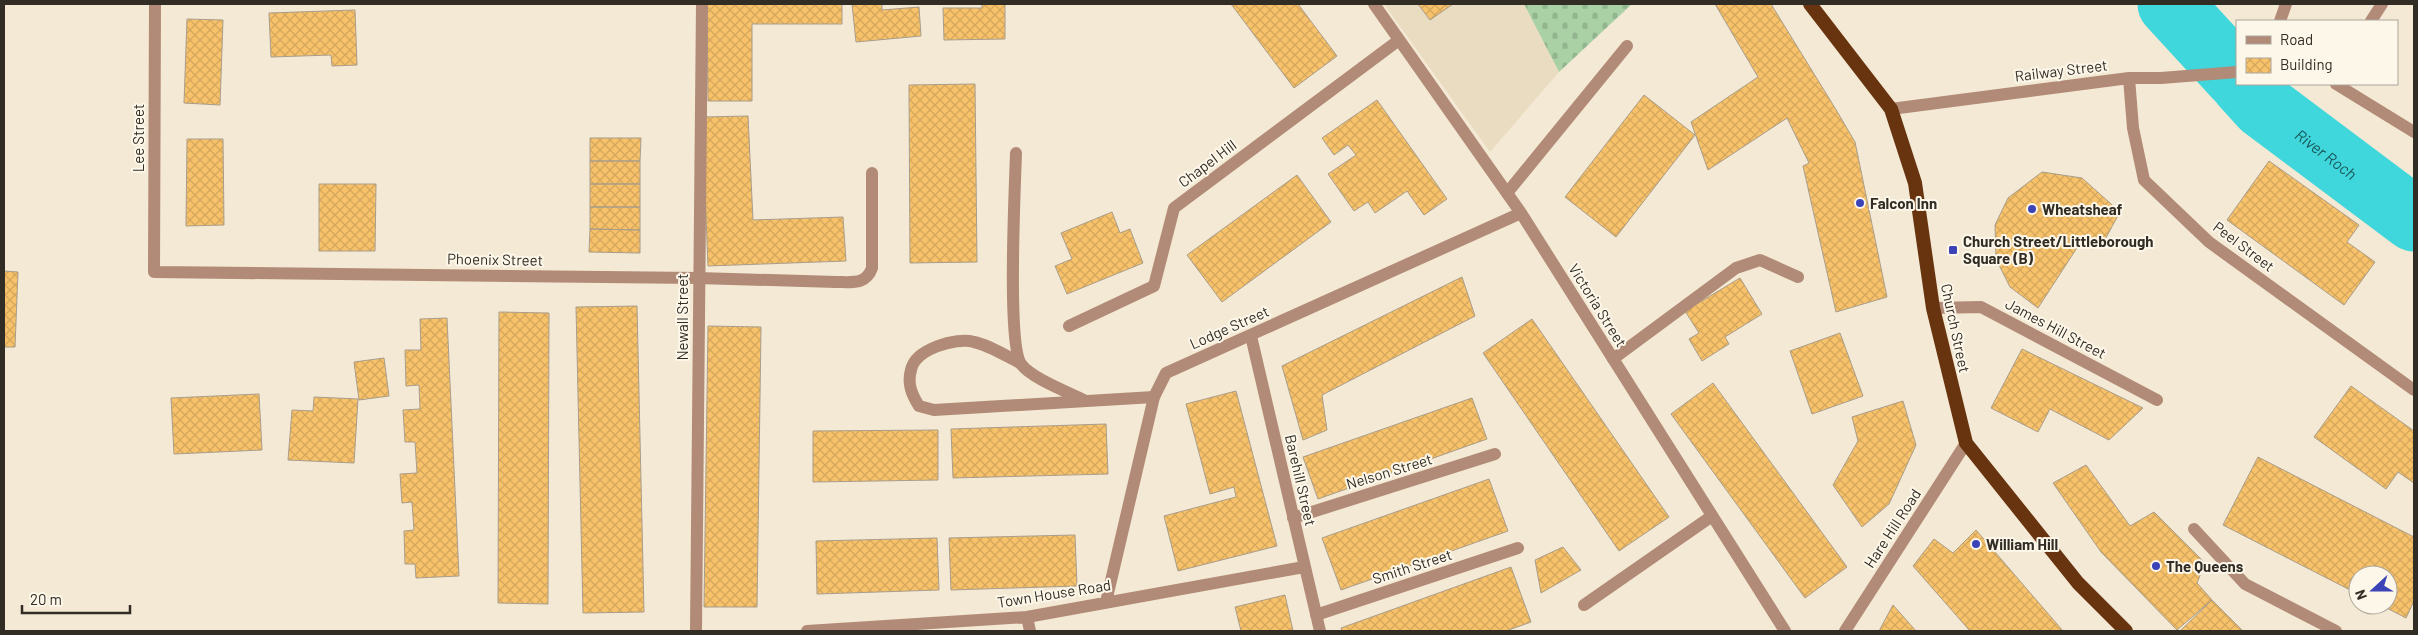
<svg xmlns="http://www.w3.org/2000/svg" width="2418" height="635" font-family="Barlow,sans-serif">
<defs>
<pattern id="cemetery-stones" width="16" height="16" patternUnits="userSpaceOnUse" patternTransform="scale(1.25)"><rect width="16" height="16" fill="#a9d1a5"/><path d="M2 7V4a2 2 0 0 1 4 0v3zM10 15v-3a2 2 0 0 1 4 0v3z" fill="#92b48e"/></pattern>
<pattern id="building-cross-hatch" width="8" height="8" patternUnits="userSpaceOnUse" patternTransform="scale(1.25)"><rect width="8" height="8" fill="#f7c26a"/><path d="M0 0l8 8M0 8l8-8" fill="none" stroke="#d4a75c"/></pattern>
</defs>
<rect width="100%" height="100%" fill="#f4e9d4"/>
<path fill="#eadcc1" d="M1384,4H1524L1559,72L1490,152Z"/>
<path fill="url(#cemetery-stones)" d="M1524,4H1632L1559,72Z"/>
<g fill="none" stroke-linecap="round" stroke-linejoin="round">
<g stroke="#3fd6dc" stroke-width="65">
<path d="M2170,4L2237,77"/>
<path id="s1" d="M2243,84L2263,106L2414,219"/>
</g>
</g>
<path fill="url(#building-cross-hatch)" stroke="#a99d8b" d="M707,4H842V24H752V101H708Z
M852,4H882V10L919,7L921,36L856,42Z
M982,4H1005V39L944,40L943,8H982Z
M1231,4H1298L1337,56L1294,88Z
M1418,4H1453L1430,20Z
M1715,4H1771L1835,108L1855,142L1887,297L1836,312L1803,166L1809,163L1787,118L1708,170L1691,122L1758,77Z
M355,10L357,65L332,66L331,55L271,57L269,13Z
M187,19L223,20L220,105L184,103Z
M975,84L977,262L910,263L909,85Z
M1644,95L1695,135L1616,237L1565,197Z
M1377,100L1447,199L1424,215L1407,191L1375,213L1368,202L1354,211L1328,174L1356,155L1348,145L1334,155L1322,138Z
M748,116L753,220L843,217L846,261L708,266L702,117Z
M590,138H641L640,161H590Z
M187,139H223L224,225L186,226Z
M590,161H640V184H590Z
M2269,161L2359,225L2347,242L2375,262L2344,305L2227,220Z
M2042,172L2082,178L2120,212L2103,243L2082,240L2038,308L2010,287L1996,259L1995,225L2008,198Z
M1297,175L1331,222L1222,302L1187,255Z
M319,184H376L375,251H319Z
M590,184H640V207H590Z
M590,207H640V230L590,229Z
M1112,212L1120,233L1130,229L1143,263L1067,294L1055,266L1072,259L1061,233Z
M590,229L640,230V253L589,252Z
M4,271L18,272L15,347H4Z
M1462,277L1475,316L1322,395L1327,430L1303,440L1282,366Z
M1740,278L1762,314L1725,337L1729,344L1702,361L1689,339L1699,333L1685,311Z
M637,306L644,612L583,613L576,307Z
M499,312L549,313L548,604L498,603Z
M447,318L459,576L416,578L415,564H405L404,531L414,530L412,502L402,503L400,474L417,473L415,442H405L403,410L420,409L419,385L406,386L405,350H421L420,319Z
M1532,319L1669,517L1619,551L1483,353Z
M708,326L761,327L757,607H704Z
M1840,333L1863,396L1812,414L1790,351Z
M2022,349L2143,408L2109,440L2050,409L2038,432L1991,408Z
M384,358L389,396L359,400L354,362Z
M1713,383L1847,567L1805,598L1671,414Z
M2351,386L2414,431V483L2398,472L2386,489L2314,437Z
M1236,391L1277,546L1178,571L1164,516L1236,497L1234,487L1210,494L1186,404Z
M259,394L262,450L174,454L171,398Z
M314,397L358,399L354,463L288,460L292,410L313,411Z
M1472,398L1487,439L1318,499L1303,457Z
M1903,401L1916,445L1889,504L1862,527L1833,485L1858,441L1852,417Z
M1106,424L1108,474L953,478L951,429Z
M938,430V480L813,482V431Z
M2258,457L2414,537V601L2406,618L2381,605H2388V575H2358V594L2223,525Z
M2086,465L2130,526L2154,512L2205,563L2197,583L2212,600L2177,630L2101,552L2053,483Z
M1489,479L1508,531L1341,590L1322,538Z
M1976,530L2063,631H1970L1913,566L1934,539L1953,553Z
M1075,535L1077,586L951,590L949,538Z
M937,538L939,590L817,594L816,541Z
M1563,547L1581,570L1541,593L1535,560Z
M1511,567L1531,622L1506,631H1342L1341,628Z
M1285,595L1293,631H1241L1235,607Z
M2212,600L2243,631H2180Z
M1893,605L1916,631H1917H1879Z"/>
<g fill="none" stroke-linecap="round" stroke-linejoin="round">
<path stroke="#b18b77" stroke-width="12" d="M2371,21L2382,4
M1016,153C1015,187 1007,343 1021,364C1031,378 1068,392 1084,400
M1507,193L1627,46
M836,282C852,282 866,285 872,268V173
M1613,359L1736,268L1760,260L1798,277
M1020,363C1006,356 989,345 974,342C956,337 915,349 911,370C907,384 912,395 919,406L934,410L1154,397
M2194,529L2245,584L2336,631
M1584,605L1712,516"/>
<path stroke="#b18b77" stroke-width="12" d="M155,4L154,272L698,278L836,282
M1374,4L1521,213L1785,631
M2280,21L2286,4
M2129,78L2133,128L2144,180L2209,242L2414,390
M2336,84L2414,132
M1891,109L2129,78H2161L2237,72
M1933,308L1981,307L2157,400
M1069,326L1154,286L1174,208L1399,40
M1251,336L1320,631
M1293,518L1495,454
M1106,602L1154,397L1166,373L1521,213
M1316,615L1518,548
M1027,617L1030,631
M696,631L702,4
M807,631L1027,617L1304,567
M1845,631L1966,443"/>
<path stroke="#68330f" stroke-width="14" d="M1810,4L1891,109L1915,183L1933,308L1966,443L2078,583L2126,631"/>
</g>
<g fill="#3b43b7" stroke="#fdf7ea" stroke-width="2">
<circle cx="1860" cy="203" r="5"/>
<circle cx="2032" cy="209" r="5"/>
<rect x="1948" y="245" width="10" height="10" rx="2.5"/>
<circle cx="1976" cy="544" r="5"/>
<circle cx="2156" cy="566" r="5"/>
</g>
<g text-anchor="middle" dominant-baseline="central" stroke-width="4" stroke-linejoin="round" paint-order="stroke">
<g font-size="15" fill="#312d25" stroke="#fdf7ea">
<text transform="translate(2061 70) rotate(-7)">Railway Street</text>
<text transform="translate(138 138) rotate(-90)">Lee Street</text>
<text transform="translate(1207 163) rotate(-37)">Chapel Hill</text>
<text transform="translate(2244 246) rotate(37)">Peel Street</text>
<text transform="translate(495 259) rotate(1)">Phoenix Street</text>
<text transform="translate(1598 305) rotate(58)">Victoria Street</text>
<text transform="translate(682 317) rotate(-90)">Newall Street</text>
<text transform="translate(1229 327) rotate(-24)">Lodge Street</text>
<text transform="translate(1956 328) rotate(78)">Church Street</text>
<text transform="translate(2056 328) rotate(28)">James Hill Street</text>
<text transform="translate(1389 471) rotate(-17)">Nelson Street</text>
<text transform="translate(1301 480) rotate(77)">Barehill Street</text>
<text transform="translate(1892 528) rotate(-57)">Hare Hill Road</text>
<text transform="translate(1412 566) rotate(-18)">Smith Street</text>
<text transform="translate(1054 593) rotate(-9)">Town House Road</text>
</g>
<g font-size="15" font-weight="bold" fill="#312d25" stroke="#fdf7ea" text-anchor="start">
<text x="1870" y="203">Falcon Inn</text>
<text x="2042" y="209">Wheatsheaf</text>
<text x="1963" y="241">Church Street/Littleborough<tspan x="1963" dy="17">Square (B)</tspan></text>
<text x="1986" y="544">William Hill</text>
<text x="2166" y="566">The Queens</text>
</g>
<g font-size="16" font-style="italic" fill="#1b585a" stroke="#fdf7ea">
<text stroke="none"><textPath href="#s1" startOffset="109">River Roch</textPath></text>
</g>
</g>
<rect width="2418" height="635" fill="none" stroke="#312d25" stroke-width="10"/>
<rect x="2236" y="20" width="162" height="65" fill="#fdf7ea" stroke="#aba69b"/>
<rect x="2246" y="36" width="25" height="8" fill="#b18b77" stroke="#aba69b"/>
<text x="2280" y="45" font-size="15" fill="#312d25">Road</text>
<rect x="2246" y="58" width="25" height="15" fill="url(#building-cross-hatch)" stroke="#aba69b"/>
<text x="2280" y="70" font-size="15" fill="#312d25">Building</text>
<g transform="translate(2373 590) rotate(249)"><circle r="24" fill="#fdf7ea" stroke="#aba69b"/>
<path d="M0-4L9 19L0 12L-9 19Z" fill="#3b43b7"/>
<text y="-8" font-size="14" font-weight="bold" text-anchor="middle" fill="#312d25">N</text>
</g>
<path d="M22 605v8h108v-8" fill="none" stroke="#312d25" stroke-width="2.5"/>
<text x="30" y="605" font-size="15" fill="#312d25" stroke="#fdf7ea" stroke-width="4" paint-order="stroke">20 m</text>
</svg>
